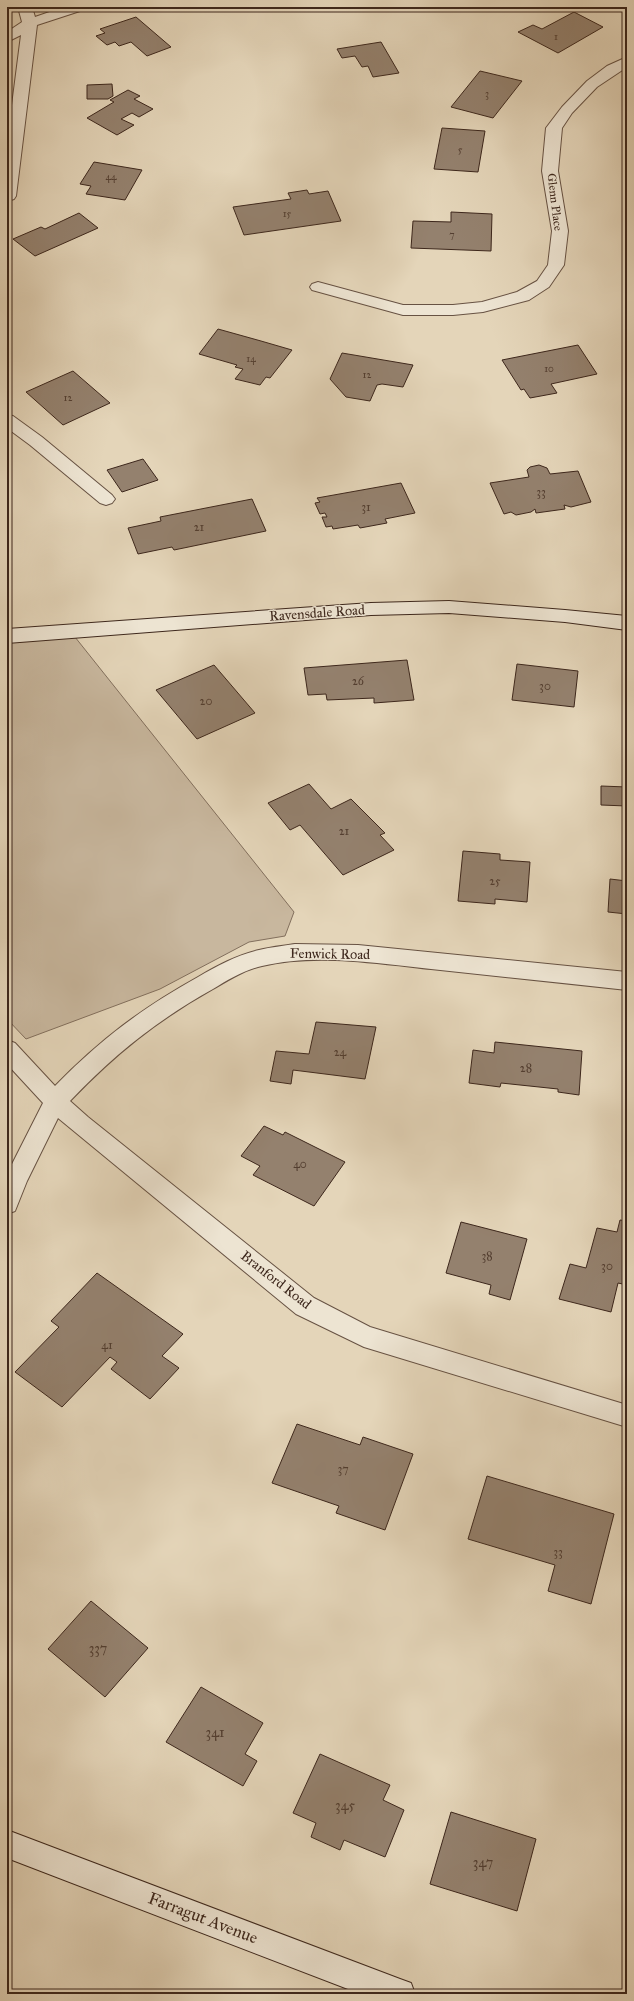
<svg xmlns="http://www.w3.org/2000/svg" width="634" height="2001" font-family="'IM FELL Great Primer',serif">
<rect width="100%" height="100%" fill="#e4d5b9"/>
<filter id="stains"><feTurbulence type="fractalNoise" baseFrequency=".005" numOctaves="4"/><feColorMatrix values="0 0 0 0 .2 0 0 0 0 .09 0 0 0 0 .02 0 0 0 .5 -.17"/></filter>
<radialGradient id="worn" r=".72"><stop offset=".6" stop-color="#630" stop-opacity="0"/><stop offset="1" stop-color="#630" stop-opacity=".3"/></radialGradient>
<path fill="#c8b79e" stroke="#826f5d" d="M71,632L294,912L285,936L249,942L160,989L26,1039L7,1019V636Z"/>
<path fill="#94816e" stroke="#3d271c" d="M574,12L603,27L558,53L518,32L533,25L542,29Z
M136,17L171,47L147,56L131,42L119,46L115,42L107,45L96,36L105,33L100,29Z
M381,42L399,73L373,77L368,66L362,67L355,56L342,58L337,49Z
M480,71L522,81L493,118L451,107Z
M112,84L113,96L108,99H87V85Z
M128,90L140,96L134,99L153,109L139,117L132,113L121,119L134,125L117,135L87,118L114,102L110,100Z
M442,128L485,131L478,172L434,169Z
M94,162L142,170L125,200L86,194L91,186L80,184Z
M307,190L309,194L328,191L341,221L244,235L233,207L291,199L288,193Z
M451,212L492,214L491,251L411,248L413,221L451,222Z
M79,213L98,228L35,256L13,239L41,227L45,229Z
M218,329L261,341L292,350L270,378L266,377L260,385L235,379L243,369L235,367L237,365L199,354Z
M578,345L597,374L551,384L557,393L530,398L524,389L521,390L502,360Z
M342,353L413,365L403,387L382,384L377,385L370,401L346,397L330,379Z
M73,371L110,403L63,425L26,392Z
M143,459L158,480L122,492L107,470Z
M539,465L547,468L550,474L578,471L591,502L571,507L564,505L565,509L536,513L535,509L531,512L516,515L511,512L504,514L490,483L529,477L527,470L530,467Z
M401,483L415,513L385,519L387,523L360,528L358,525L333,529L332,526L326,527L322,517H327L325,513L320,514L315,503L320,502L317,498Z
M252,499L266,531L174,550L172,547L138,554L128,528L161,521L160,517Z
M407,660L414,700L374,703V698L327,700L326,694L308,695L304,668Z
M517,664L578,671L574,707L512,700Z
M214,665L255,713L197,739L156,690Z
M309,784L331,809L351,799L385,833L380,835L394,850L343,875L300,825L290,830L268,803Z
M601,786L627,787V806L601,805Z
M463,851L500,854V860L530,862L527,902L495,899V904L458,901Z
M610,879L627,881V914L608,912Z
M316,1022L376,1027L365,1079L293,1070L291,1084L270,1081L276,1051L309,1054Z
M495,1042L582,1051L579,1095L558,1092V1089L501,1083L500,1087L469,1083L473,1050L494,1053Z
M264,1126L283,1135L285,1132L345,1162L314,1206L253,1175L260,1166L241,1156Z
M620,1220L627,1221V1285L618,1283L611,1312L559,1299L570,1264L586,1268L597,1228L617,1232Z
M461,1222L527,1239L510,1300L489,1294L491,1285L446,1273Z
M97,1273L183,1334L162,1356L179,1368L150,1399L111,1369L117,1362L110,1357L62,1407L15,1372L59,1327L51,1321Z
M297,1424L360,1445L363,1437L413,1454L385,1530L336,1513L339,1506L272,1483Z
M487,1476L614,1514L591,1604L548,1591L555,1565L468,1539Z
M91,1601L148,1648L105,1697L48,1649Z
M201,1687L263,1723L245,1754L257,1761L243,1786L166,1742Z
M320,1754L390,1785L383,1800L404,1810L385,1857L344,1840L340,1850L311,1837L316,1823L293,1813Z
M451,1812L536,1839L517,1911L430,1884Z"/>
<g fill="none" stroke-linecap="round" stroke-linejoin="round">
<defs>
<path id="lane" d="M7,415L13,416L42,437L112,495L115,499L112,503L106,505L100,503L30,445L7,428Z"/>
<path id="street" d="M18,7H32L35,17L64,7H85L83,10L37,25L16,196L14,199L8,201L7,144L21,35L7,42V32L22,22Z
M627,57V67L597,87L572,113L562,128L558,171L568,231L564,265L549,287L529,300L483,312L453,315H403L312,290L310,287L312,284L318,282L403,305H453L482,302L517,292L537,281L548,265L552,231L542,171L546,128L562,107L587,81L607,66Z
M295,944L358,945L627,972V990C562,983 496,976 431,969C377,963 315,953 262,966C244,970 228,980 213,989C156,1021 115,1054 70,1101L88,1117L314,1298L370,1327L627,1405V1427L364,1347L296,1314L58,1118L27,1181L15,1211L7,1214V1174L43,1103L7,1064V1040L15,1043L55,1086C100,1040 142,1008 198,977C217,966 237,955 259,950C271,947 283,946 295,944Z"/>
<path id="secondary" d="M449,601L565,610L627,616V630L565,622L449,613L371,615L7,643V629L371,603Z
M7,1830L400,1979L411,1983L415,1994H361L7,1858Z"/>
</defs>
<use href="#lane" stroke="#675243" stroke-width="2"/>
<use href="#street" stroke="#675243" stroke-width="2"/>
<use href="#secondary" stroke="#3d271c" stroke-width="2"/>
<use href="#lane" fill="#ede4d2" fill-rule="evenodd"/>
<use href="#street" fill="#ede4d2" fill-rule="evenodd"/>
<use href="#secondary" fill="#ede4d2" fill-rule="evenodd"/>
</g>
<g text-anchor="middle" dominant-baseline="central" stroke-width="3" stroke-linejoin="round" paint-order="stroke">
<g font-size="10" fill="#533e30">
<text x="556" y="37">1</text>
<text x="487" y="94">3</text>
<text x="460" y="150">5</text>
<text x="111" y="177">44</text>
<text x="287" y="214">15</text>
<text x="452" y="235">7</text>
<text x="251" y="359">14</text>
<text x="549" y="369">10</text>
<text x="367" y="375">12</text>
<text x="68" y="398">12</text>
</g>
<g font-size="12" fill="#3d271c" stroke="#ede4d2">
<text transform="translate(555 202) rotate(83)">Glenn Place</text>
</g>
<g font-size="12" fill="#533e30">
<text x="541" y="492">33</text>
<text x="366" y="507">31</text>
<text x="199" y="527">21</text>
<text x="358" y="681">26</text>
<text x="545" y="686">30</text>
<text x="206" y="701">20</text>
<text x="344" y="831">21</text>
<text x="495" y="881">25</text>
<text x="340" y="1052">24</text>
<text x="526" y="1068">28</text>
<text x="300" y="1164">40</text>
<text x="487" y="1256">38</text>
<text x="607" y="1266">30</text>
<text x="107" y="1345">41</text>
<text x="343" y="1469">37</text>
<text x="558" y="1552">33</text>
</g>
<g font-size="14" fill="#3d271c" stroke="#ede4d2">
<text transform="translate(317 613) rotate(-4)">Ravensdale Road</text>
<text transform="translate(330 954) rotate(1)">Fenwick Road</text>
<text transform="translate(276 1280) rotate(38)">Branford Road</text>
</g>
<g font-size="14" fill="#533e30">
<text x="98" y="1648">337</text>
<text x="215" y="1732">341</text>
<text x="345" y="1805">345</text>
<text x="483" y="1862">347</text>
</g>
<g font-size="17" fill="#3d271c" stroke="#ede4d2">
<text transform="translate(203 1918) rotate(21)">Farragut Avenue</text>
</g>
</g>
<rect width="634" height="2001" fill="none" stroke="#e4d5b9" stroke-width="24"/>
<rect x="8" y="8" width="618" height="1985" fill="none" stroke="#3d271c" stroke-width="2"/>
<rect x="12" y="12" width="610" height="1977" fill="none" stroke="#3d271c"/>
<rect width="100%" height="100%" filter="url(#stains)"/>
<rect width="100%" height="100%" fill="url(#worn)"/>
</svg>
